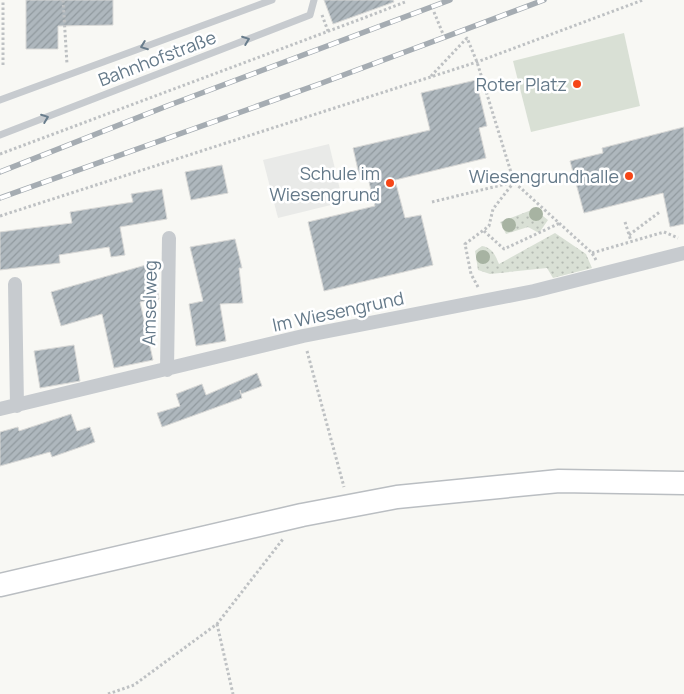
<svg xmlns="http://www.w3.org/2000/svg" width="684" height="694" font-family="Manrope,sans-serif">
<defs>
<pattern id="grass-dots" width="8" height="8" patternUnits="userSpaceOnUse" patternTransform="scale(1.25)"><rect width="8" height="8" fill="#d9e0d5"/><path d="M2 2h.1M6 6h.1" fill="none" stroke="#b4bab3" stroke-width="1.8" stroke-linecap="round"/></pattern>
<pattern id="building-hatch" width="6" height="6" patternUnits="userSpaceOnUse" patternTransform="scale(1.25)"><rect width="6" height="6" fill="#aeb7bd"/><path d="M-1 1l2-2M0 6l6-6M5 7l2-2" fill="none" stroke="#919a9f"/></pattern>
</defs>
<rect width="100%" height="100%" fill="#f8f8f4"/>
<path fill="#e9eae8" d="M329,144L343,202L278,218L263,160Z"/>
<path fill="url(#grass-dots)" d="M534,209L548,220L539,233L528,227L506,234L500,222Z
M555,233L586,254L592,268L553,278L547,268L490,274L478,270L475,251L482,246C493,248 495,255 499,264Z"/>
<path fill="#d9e0d5" d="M624,33L640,106L531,132L513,61Z"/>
<path fill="url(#building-hatch)" stroke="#d9d9d7" d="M26,0H113V25L58,26V49H26Z
M324,0H393L394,2L333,24Z
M476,80L487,126L479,128L486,158L395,180L405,218L421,215L433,265L324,291L308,222L375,206L368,178L360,179L353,148L430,130L421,93Z
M684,127V224L670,227L663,193L584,213L570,161L603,153L602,148Z
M222,165L228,193L191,200L185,172Z
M162,189L167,219L120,227L125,255L111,257L109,247L59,255L60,263L0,270V232L72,223L70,212L133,202L131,194Z
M235,239L242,268H239L243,303L220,304L226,341L196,346L189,304L203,301L190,247Z
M153,263L159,299L140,302L153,360L114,368L102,314L61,326L51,292Z
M74,345L80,381L40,388L34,351Z
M257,373L262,386L241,394L240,390L242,398L162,427L157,413L180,406L176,394L202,384L206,395Z
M71,414L77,431L90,427L95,442L52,457L50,452L0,466V432L18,427L19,431Z"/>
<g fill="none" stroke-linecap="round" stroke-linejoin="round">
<defs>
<path id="primary" d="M0,585L302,515L397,497L559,481L684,483"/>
</defs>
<use href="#primary" stroke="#babec2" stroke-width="25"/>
<path stroke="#bec1c3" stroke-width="3" stroke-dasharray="2.5 2.5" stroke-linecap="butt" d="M63,0L67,64
M434,12L443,34
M322,15L328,31
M3,65V0
M431,76L467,38L477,62L514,182L592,253L596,260
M0,154L369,16L405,2L404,0
M432,202L514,182
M0,216L477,62L643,0
M625,222L631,241
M484,231L504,249L560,223
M629,235L661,211
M592,253L664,232L678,238
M478,287L471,274L465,244L489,226L493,209L514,182
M307,351L344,487
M217,624L233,694
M108,694L134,685L217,624L283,539"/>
<path stroke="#c7cbcf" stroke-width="7" d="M0,100L272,0
M0,135L310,15L314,0"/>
<path stroke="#c7cbcf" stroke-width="14" d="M15,284L17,406
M167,370L169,238
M0,409L303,336L534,291L684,253"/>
<use href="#primary" stroke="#fff" stroke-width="22"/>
<defs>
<path id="rail" d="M0,172L167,106L450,0
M0,198L322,83L544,0"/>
</defs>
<use href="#rail" stroke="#a5acb2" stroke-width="5.5"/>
<use href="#rail" stroke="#fff" stroke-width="4" stroke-dasharray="11" stroke-linecap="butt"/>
</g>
<g fill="#a7b3a2">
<circle cx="536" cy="214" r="7"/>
<circle cx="509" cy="225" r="7"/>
<circle cx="483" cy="257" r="7"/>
</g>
<defs><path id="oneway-chevron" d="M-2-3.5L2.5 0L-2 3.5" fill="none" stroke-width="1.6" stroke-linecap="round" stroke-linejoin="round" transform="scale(1.25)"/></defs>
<g stroke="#697d8c">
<use href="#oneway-chevron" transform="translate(246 40) rotate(-21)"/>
<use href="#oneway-chevron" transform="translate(144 46) rotate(159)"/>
<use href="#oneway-chevron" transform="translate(45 118) rotate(-21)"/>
</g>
<g fill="#f64617" stroke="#fff" stroke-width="2">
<circle cx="577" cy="84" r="5"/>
<circle cx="629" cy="176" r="5"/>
<circle cx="390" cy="183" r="5"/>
</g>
<g text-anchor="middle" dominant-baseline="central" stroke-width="5" stroke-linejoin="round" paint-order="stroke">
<g font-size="18" fill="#647989" stroke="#fff">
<text transform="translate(157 58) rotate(-21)">Bahnhofstraße</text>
<text transform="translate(149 303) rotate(-89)">Amselweg</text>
<text transform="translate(338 311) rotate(-12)">Im Wiesengrund</text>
</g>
<g font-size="18" fill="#647989" stroke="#fff" text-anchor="end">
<text x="567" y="84">Roter Platz</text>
<text x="380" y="173">Schule im<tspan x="380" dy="21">Wiesengrund</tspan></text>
<text x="619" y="176">Wiesengrundhalle</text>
</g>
</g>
</svg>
